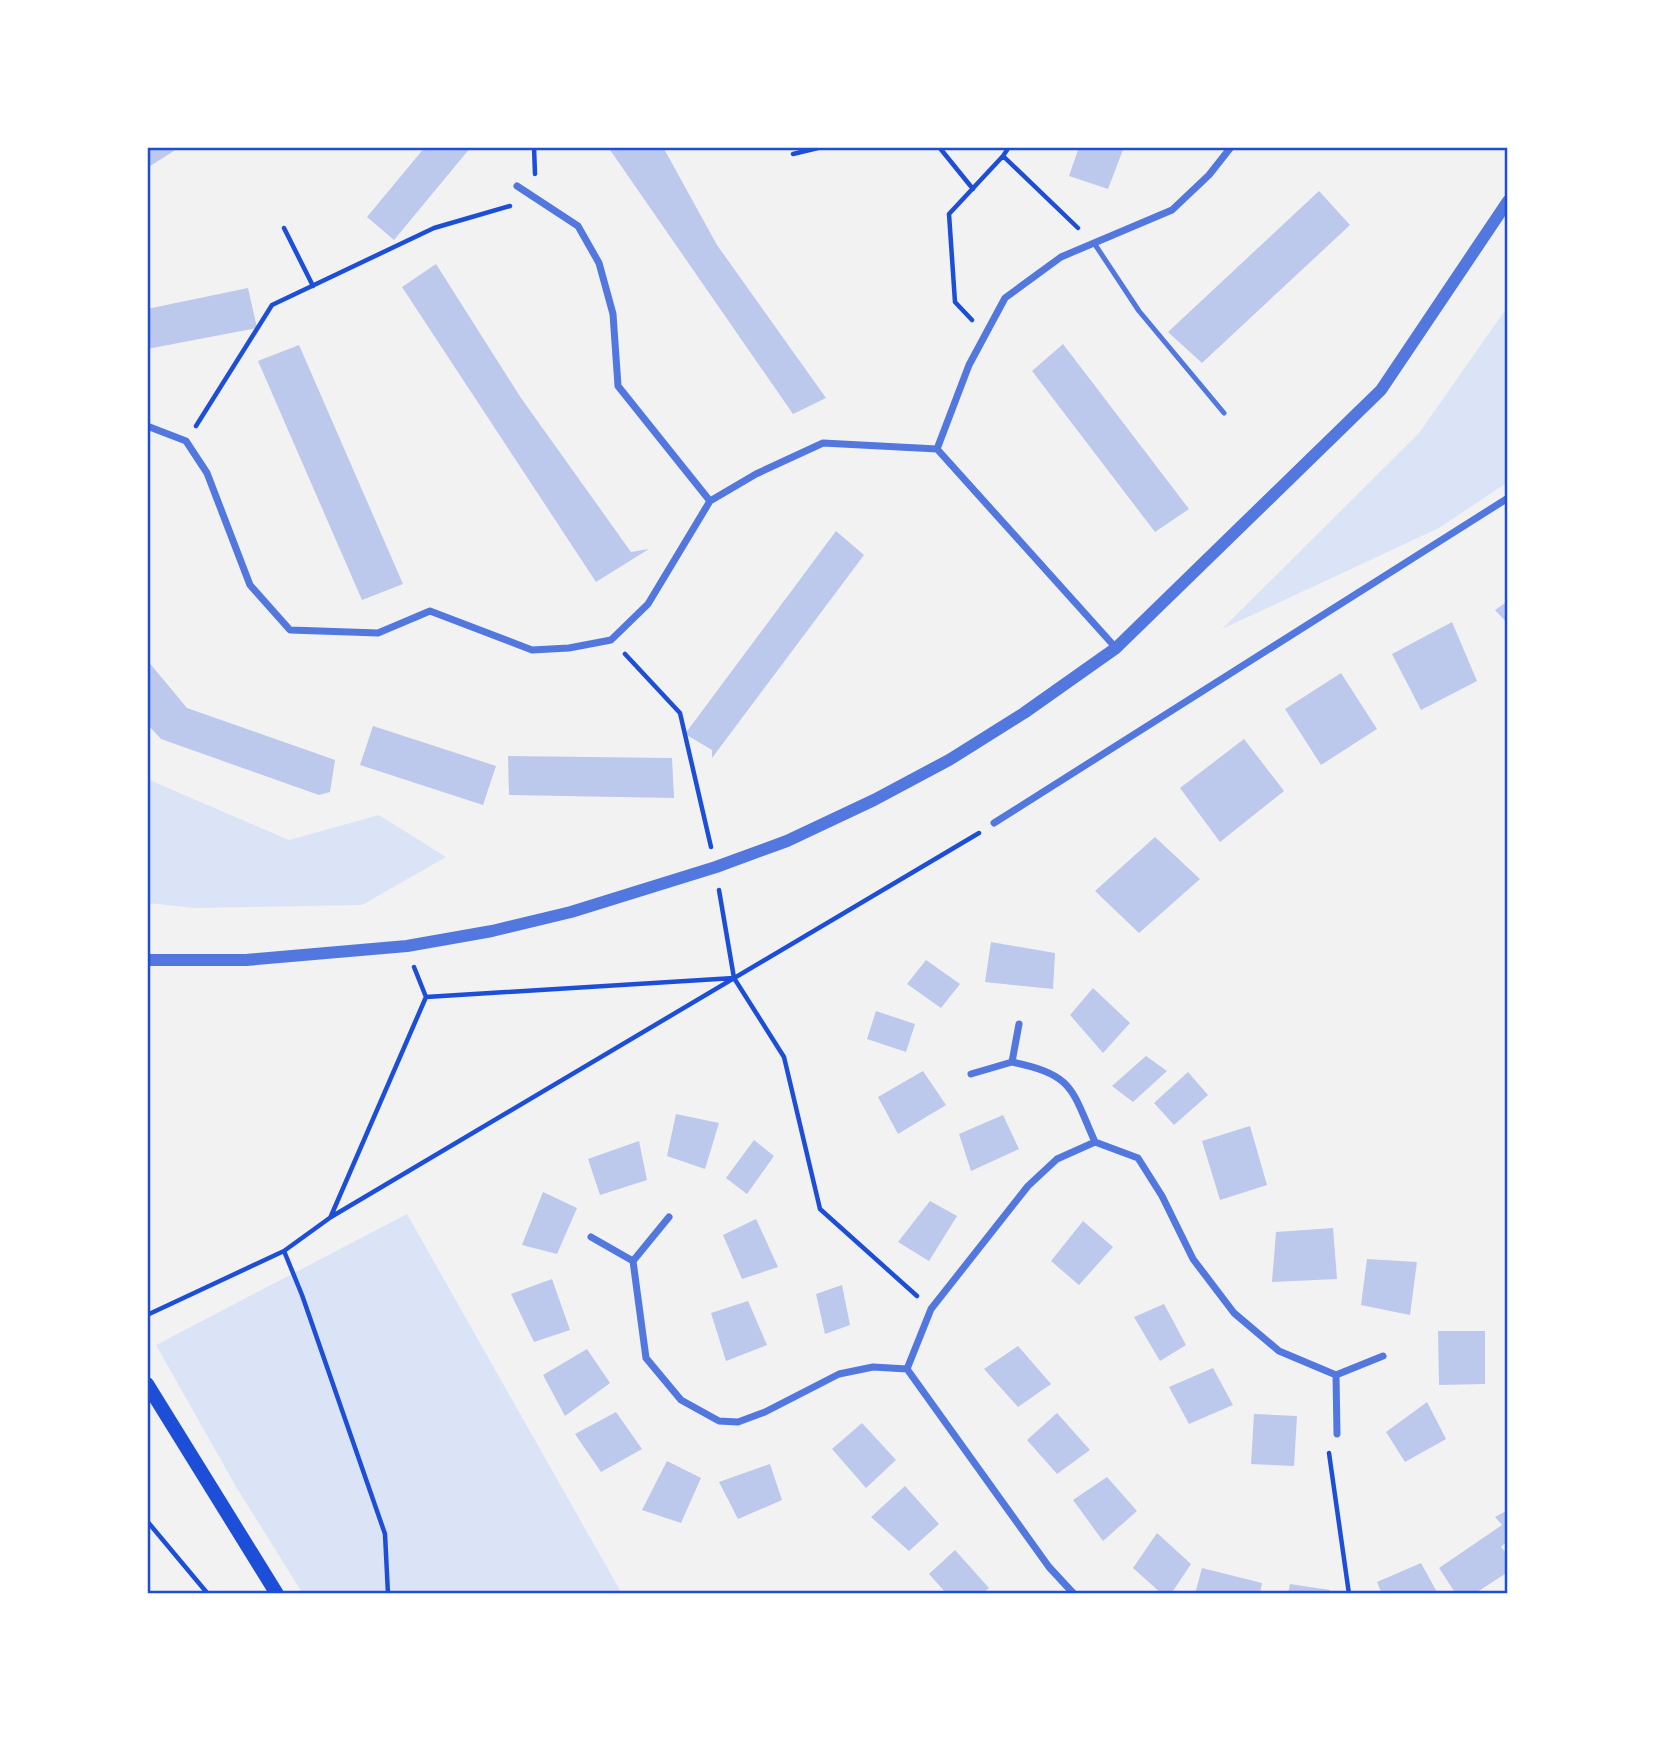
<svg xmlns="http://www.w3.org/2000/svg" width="1655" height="1741" font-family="Figtree,sans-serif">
<rect width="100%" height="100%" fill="#f2f2f2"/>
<path fill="#dbe4f7" d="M1508,306V482L1439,528L1222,629L1419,433Z
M147,779L289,840L379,815L446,857L362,905L195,908L147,903Z
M407,1214L621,1592L620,1594H303L235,1485L156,1345Z"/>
<path fill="#bdc9ec" d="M147,147H180L147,168Z
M425,147H471L394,240L367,217Z
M608,147H663L717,245L826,398L793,414Z
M1079,147H1124L1108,189L1069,176Z
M1319,191L1350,225L1202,363L1168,332Z
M436,264L521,398L631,552L649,549L596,582L402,287Z
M248,288L257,328L147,349V309Z
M1063,344L1189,509L1155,532L1032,371Z
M299,345L403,584L362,600L258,361Z
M836,531L864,555L712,758V750L685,734Z
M1508,601V624L1495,610Z
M1452,622L1477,681L1421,710L1392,654Z
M147,660L187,708L335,760L330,792L319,795L161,739L147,724Z
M1341,673L1377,729L1321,765L1285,709Z
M373,726L496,766L483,805L360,765Z
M1244,739L1284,791L1220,842L1180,788Z
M508,756L672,758L674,798L509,795Z
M1155,837L1200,879L1139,933L1095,891Z
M991,942L1055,953L1053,989L985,982Z
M926,960L960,984L941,1008L907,984Z
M1093,988L1130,1023L1103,1053L1070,1015Z
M876,1011L915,1024L906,1052L867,1039Z
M1146,1056L1167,1071L1133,1102L1112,1086Z
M923,1071L946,1105L898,1134L878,1097Z
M1188,1072L1208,1095L1174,1125L1154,1103Z
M676,1114L719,1123L705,1169L667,1156Z
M1003,1115L1019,1149L971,1171L959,1134Z
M1250,1126L1267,1185L1220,1200L1202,1141Z
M754,1140L774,1156L747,1194L726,1178Z
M639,1141L647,1180L600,1195L588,1159Z
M543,1192L577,1208L557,1254L522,1245Z
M930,1201L957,1216L929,1261L898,1242Z
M756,1219L778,1267L742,1279L723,1235Z
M1083,1221L1113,1247L1079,1285L1051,1261Z
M1333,1228L1337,1279L1272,1282L1276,1232Z
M1367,1259L1417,1262L1410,1315L1361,1305Z
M552,1279L570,1330L534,1342L511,1294Z
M842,1285L850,1325L825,1334L816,1294Z
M748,1301L767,1345L726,1361L711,1313Z
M1164,1304L1186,1345L1160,1361L1134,1317Z
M1438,1331H1485V1384L1439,1385Z
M1018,1346L1051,1384L1018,1407L984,1369Z
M587,1349L610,1383L565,1416L543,1375Z
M1213,1368L1233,1405L1189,1424L1169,1387Z
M1427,1402L1446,1439L1405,1462L1386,1432Z
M616,1412L642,1449L601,1472L575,1434Z
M1057,1413L1090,1450L1057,1474L1027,1440Z
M1254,1414L1297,1416L1294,1466L1251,1464Z
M862,1423L896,1460L866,1488L832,1449Z
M667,1461L701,1478L681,1523L642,1510Z
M770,1464L782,1500L738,1519L719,1482Z
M1107,1477L1137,1511L1103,1541L1073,1500Z
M905,1486L939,1524L909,1551L871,1517Z
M1508,1510V1540L1501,1547L1508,1555V1572L1474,1594H1456L1439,1568L1502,1525L1495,1517Z
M1157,1533L1191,1564L1171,1594H1162L1133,1568Z
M955,1550L989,1588L982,1594H947L929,1574Z
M1421,1563L1438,1594H1382L1377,1582Z
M1202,1568L1262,1583L1260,1594H1195Z
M1290,1584L1330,1590L1329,1594H1288Z"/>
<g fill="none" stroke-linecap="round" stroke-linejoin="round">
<path stroke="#1d4ed8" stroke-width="4.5" d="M534,147L535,174
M939,147L973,189
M793,154L822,147
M1003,156L1009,147
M284,228L313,286
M972,320L955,302L949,214L1003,156L1078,228
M196,426L272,305L434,228L510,206
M625,654L680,713L711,847
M734,978L784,1057L820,1209L917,1296
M426,997L734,978L719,890
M331,1216L426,997L414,967
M284,1251L302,1295L385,1534L388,1594
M147,1315L284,1251L331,1217L979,833
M1329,1453L1349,1594
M147,1521L208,1594"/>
<path stroke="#5277de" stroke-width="5" d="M1094,243L1139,311L1224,413"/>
<path stroke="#5277de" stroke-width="7" d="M517,186L578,226L599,263L613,314L618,386L710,501
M147,426L186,441L207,473L250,585L290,630L378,633L430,611L532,650L569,648L611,640L648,604L710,501L756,474L823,443L937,449L969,365L1005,298L1061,257L1172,210L1209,175L1231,147
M937,449L1116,648
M994,823L1508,498
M1019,1024L1012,1062C1074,1075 1071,1088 1095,1142L1138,1158L1162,1196L1193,1259L1234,1313L1279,1351L1336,1375L1383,1356
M971,1074L1012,1062
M591,1237L633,1261L646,1358L681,1400L719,1421L738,1422L765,1412L839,1374L873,1367L907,1369L1049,1567L1074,1594
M633,1261L669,1217
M907,1369L931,1309L1028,1186L1057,1159L1095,1142
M1336,1375L1337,1434"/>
<path stroke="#5277de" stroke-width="12" d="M147,960H246L407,946L492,931L571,912L716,867L787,841L874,800L949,760L1024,713L1116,648L1381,390L1508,201"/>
<path stroke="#1d4ed8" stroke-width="14" d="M147,1384L277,1594"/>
</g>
<rect width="1655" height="1741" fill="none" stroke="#ffffff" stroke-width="298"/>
<rect x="149" y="149" width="1357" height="1443" fill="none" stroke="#1d4ed8" stroke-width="2.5"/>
</svg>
